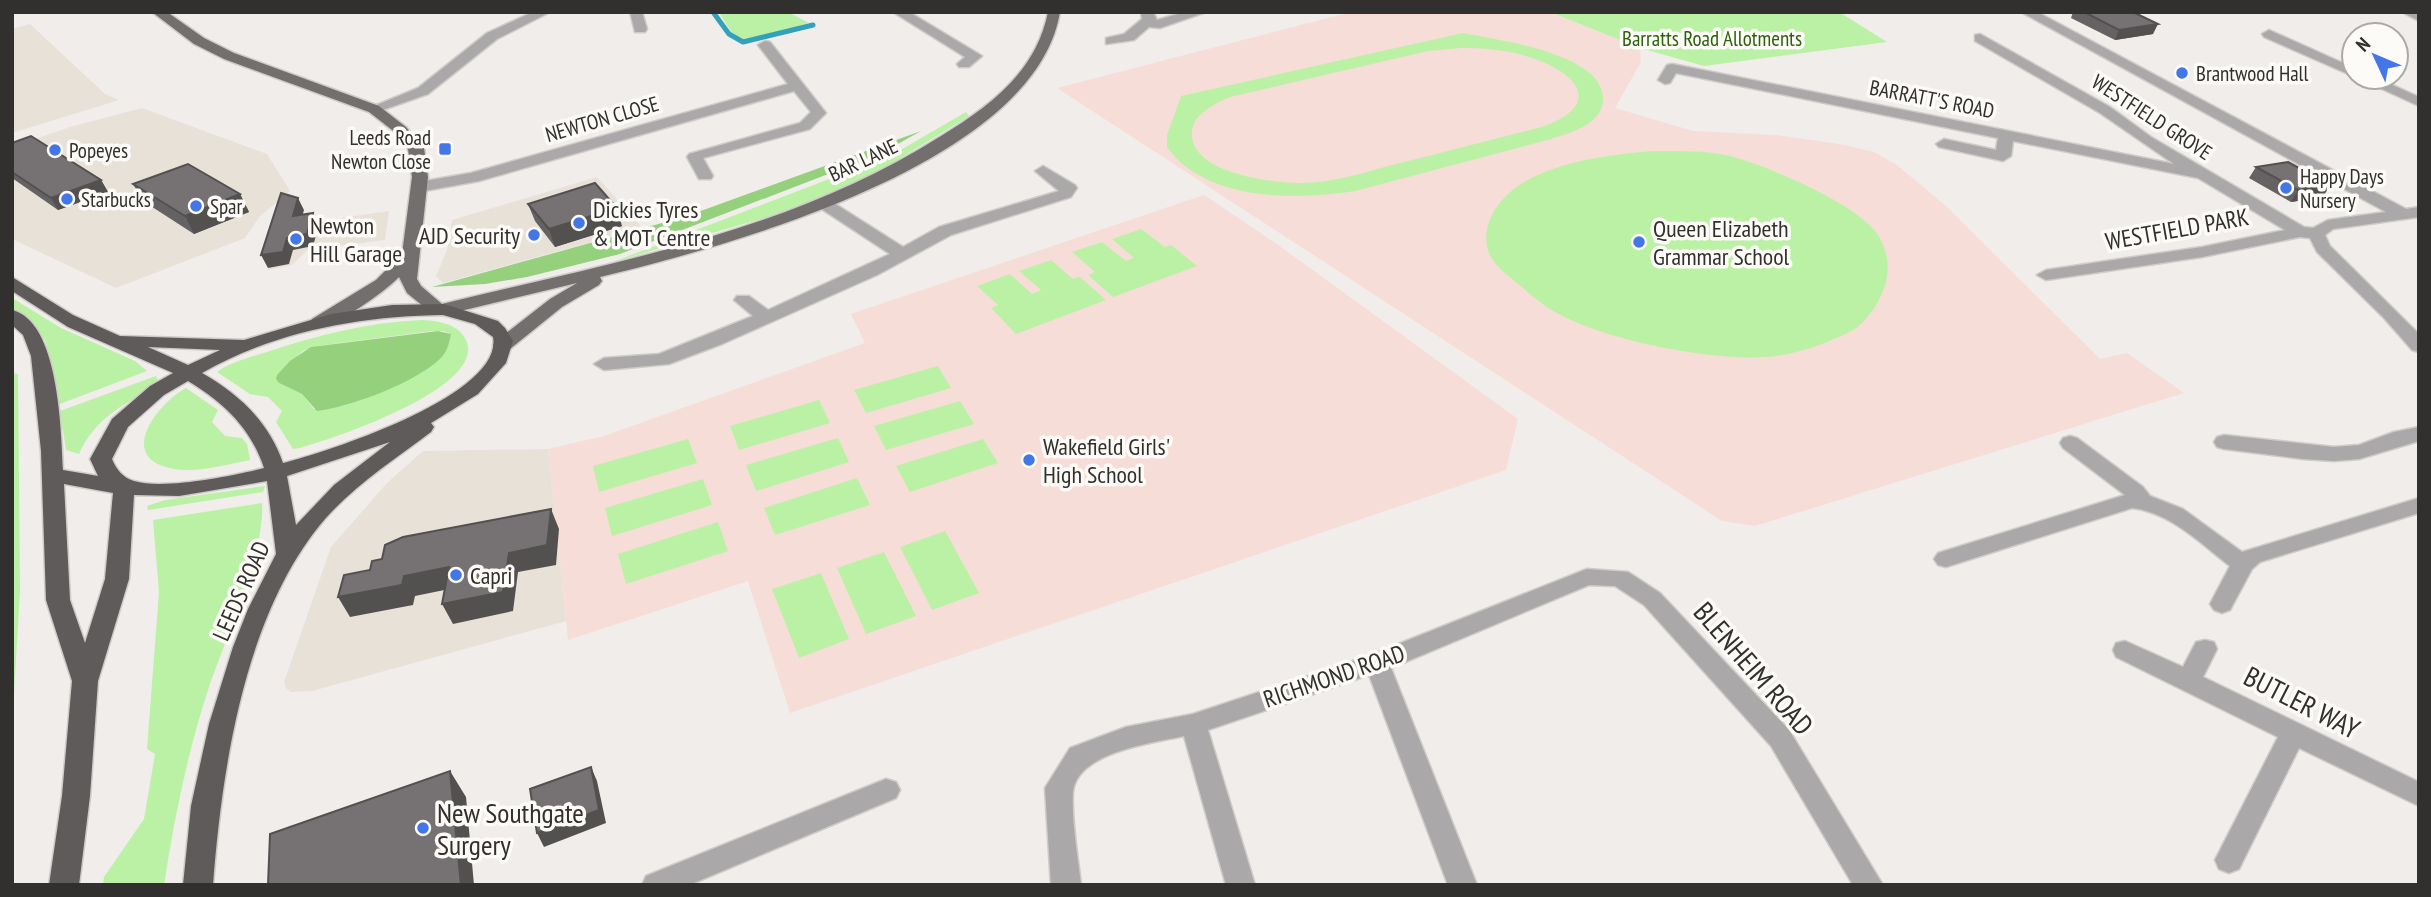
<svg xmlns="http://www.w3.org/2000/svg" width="2431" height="897" font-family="'PT Sans Narrow',sans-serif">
<rect width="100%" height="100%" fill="#f0edea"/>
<path fill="#e8e1d8" d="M30,24L105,94L119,100L12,133V29Z
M142,108L267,154L290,191L260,216L245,238L116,288L12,239V147L70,127Z
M597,177L642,228L443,283L436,276L447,250L452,220Z
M389,211L385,240L307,250L292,265L268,270L280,227Z
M548,449L566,621L312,691L291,692L286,688L284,682L331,547L387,483L423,451Z"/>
<path fill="#f7ddd7" d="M1351,12H1550L1640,48L1641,62L1615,108L1693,131L1777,135L1846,145L1874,152L1897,165L1946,206L2100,359L2127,353L2184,393L1755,526L1722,521L1057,88Z
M1204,195L1274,242L1518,419L1506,470L790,713L748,581L568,640L548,449L604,436L865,343L851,314Z"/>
<path fill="#baf1a5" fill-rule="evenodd" d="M719,12H788L809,23L745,41L731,32Z
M1550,12H1839L1887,42L1704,66L1640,48Z
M1463,33C1496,40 1604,53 1603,99C1603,124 1570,133 1551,139L1355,191C1296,200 1206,202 1167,147V135L1181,96ZM1461,48C1485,48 1509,50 1532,58C1581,74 1602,106 1542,127C1493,139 1445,152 1396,164C1364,172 1331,184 1297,183C1267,182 1188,172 1192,131C1194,113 1216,103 1230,97L1428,51Z
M966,112L969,116L858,184L764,218L613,262L892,155Z
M1651,151C1677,151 1704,150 1730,156C1765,165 1859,204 1878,235C1888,250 1890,269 1885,285C1881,300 1866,324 1851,331C1826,344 1795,355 1766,357C1709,361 1604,340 1555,312C1541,304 1529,293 1517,283C1508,275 1497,268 1491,257C1485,247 1485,233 1489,222C1510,165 1600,156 1651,151Z
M1141,229L1165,247L1171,245L1197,266L1113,297L1088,275L1095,272L1072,252L1102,242L1126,261L1134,258L1112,239Z
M1051,260L1073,279L1080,277L1106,300L1016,334L991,308L998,305L977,286L1010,274L1032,294L1041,290L1019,271Z
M12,298L61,328L135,361L147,371L57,405L52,364L45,340L36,329L12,313Z
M422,320C439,321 461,324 467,343C482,389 333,439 300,448L293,449L276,422L282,411L268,397L250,394L217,372C231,362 251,357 267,352C318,335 369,322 422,320ZM432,331H443L451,334L440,359L419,372L364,399L343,406L314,409L302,394L279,383L277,375L303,351L317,346Z
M938,366L951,388L866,413L854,390Z
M12,373L18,374L20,590L12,728Z
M156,376L159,385C126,403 95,417 79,454L66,450L63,430L57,418L60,411Z
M186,388L218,410L212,422L225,436L242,438L247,444L250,460C223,465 189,476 163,466C119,451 162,400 186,388Z
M819,400L830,423L739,450L730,426Z
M960,401L974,424L886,450L874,426Z
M838,438L849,462L756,491L746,465Z
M688,439L697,463L599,492L593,466Z
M983,439L998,463L910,492L896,466Z
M857,478L870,505L775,535L764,508Z
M703,479L712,505L612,536L605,508Z
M265,486L263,492L148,510L147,506L165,500Z
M262,503C265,553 226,637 209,687C188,750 174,819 164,885H103L104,877L144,819L155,754L147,749L159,592L153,520Z
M718,522L728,551L626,584L618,554Z
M945,531L979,593L932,610L900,547Z
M884,552L916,616L866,634L837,568Z
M821,573L849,639L799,658L772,589Z"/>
<path fill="#95d17d" d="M921,131L880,154L620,254L527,277L485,284L432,287L687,216Z
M438,331L451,334C449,344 447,352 440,359C414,383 351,407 317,411L302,394L279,383L276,379L277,375L290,361L311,347Z"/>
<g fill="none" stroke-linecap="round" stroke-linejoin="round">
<path stroke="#34a1bc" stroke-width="5" d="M713,12L729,34L743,42L813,25"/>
<defs>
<path id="minor" d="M533,12H550L497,39L428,94L374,113L367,109L418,88L487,33Z
M630,12H642L647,29L645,32H635Z
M893,12H909L982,56L969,67H959L957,64L965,57Z
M1141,12H1153L1157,20L1185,12H1206L1160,28L1149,27L1134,40L1106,44V38L1124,34L1142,19Z
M2021,12H2037L2406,209L2419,207V217L2333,229L2325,235L2330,246L2419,334V352L2412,350L2384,318L2317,252L2310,238L2300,237L2202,257L2046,280L2037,275L2046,270L2202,247L2285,230L2198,178L2013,141L2011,156L2003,161L1939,147L1936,144L1944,139L1996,150L1998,138L1676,73L1670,83L1665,84L1658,80L1667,65L1672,64L2174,164L2100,113L1975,41V35L1980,34L2110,107L2151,137L2304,227L2313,228L2328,220L2386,212Z
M2402,12H2419V21Z
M2269,30L2354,68L2355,77L2264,37L2262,34Z
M765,41L770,42L826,113L810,129L703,158L713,176L711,179H699L687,157L689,154L800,123L811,112L794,91L479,181L419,192L411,187L419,182L471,173L788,84L758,45Z
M2356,77H2375L2419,97V106Z
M1043,166L1075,185L1077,188L1071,197L951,235L877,275L722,344L669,364L604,370L594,364L604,358L659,354L753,316L734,300L737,296H749L768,310L890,254L817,206L815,203L817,200H829L903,247L939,227L1059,191L1035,171Z
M2419,427V441L2359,459L2334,461L2303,459L2224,449L2217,447L2214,442L2217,437L2224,435L2334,447L2359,445L2394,432Z
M2070,436L2077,438L2143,487L2150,496L2183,509L2242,552L2419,498V513L2260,562L2252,569L2230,610L2222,613L2214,610L2210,604L2230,566C2201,544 2170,512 2132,508L1946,567L1938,565L1934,559L1938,553L2125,495L2063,448L2060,443L2063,438Z
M1587,569L1628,572L1660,593L1789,730L1883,885H1853L1771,746L1644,605L1615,586L1589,585L1391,668L1477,885H1448L1369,675L1208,730L1255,885H1226L1184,736C1152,743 1077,752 1073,792C1071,818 1078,858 1081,885H1051L1045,788L1070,748L1126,727L1193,714L1368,656Z
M2205,640L2214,642L2217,649L2203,677L2419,782V806L2299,748L2239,869L2229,873L2219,869L2215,860L2278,737L2116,657L2113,650L2116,643L2125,641L2183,667L2196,642Z
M886,779L896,782L900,790L896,798L689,885H642L646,876Z"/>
<path id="major" d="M152,12H167L204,38L234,53L379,106L406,127L424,148L428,177L417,279L421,286L442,304C613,262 790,232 941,136C990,106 1036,72 1048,12H1060C1035,164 728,246 600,277L602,281L599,285L562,307L510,349H496L493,345L496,341L550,299L577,283L448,314L429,311L407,293L399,277C386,291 331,331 312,327L310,323L312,319L376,280L402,254L412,177L408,149L396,133L369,112L224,59L194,44Z"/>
<path id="highway" d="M12,277L73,315L120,336L244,340L331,314L392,305L444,304L498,321L505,328L513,341L506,363L478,394L431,423L434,427L431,432C395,459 355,485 325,519C245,612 222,767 213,885H183L191,806L209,724L233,647L248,609L276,554L267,481L179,496L134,495L129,579L98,681L90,796L79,885H49L62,796L72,681L46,600L41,451L31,356L23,335L12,325V310C59,321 61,430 63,470L98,476L90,459L112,419L150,386L173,373L68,327L12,291ZM443,315L475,324L493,337C504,395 327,452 283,463C269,422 239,394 202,373C275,331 361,316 443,315ZM148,347L220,350L188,365ZM188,381C223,402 251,428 264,468C233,476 163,490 134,481C123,478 116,469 112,459L128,427L164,395ZM390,442L334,485L296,525L287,476ZM64,484L113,493L105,579L85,643L70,600Z"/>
</defs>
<use href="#minor" stroke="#cecbc8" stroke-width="3"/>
<use href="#major" stroke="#cecbc8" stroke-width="3"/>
<use href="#highway" stroke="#cecbc8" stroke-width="3"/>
<use href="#minor" fill="#aaa8a8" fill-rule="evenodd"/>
<use href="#major" fill="#736f6e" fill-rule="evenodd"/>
<use href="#highway" fill="#5f5b5a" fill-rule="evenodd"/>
</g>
<path fill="#656263" d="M2073,12H2133L2153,34L2115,40L2071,18Z
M12,143L101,180L108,192L58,210L12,178Z
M2256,167L2323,197L2291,202L2249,178Z
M133,184L240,194L249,212L194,234L143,201Z
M528,204L622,226L555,247L535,221Z"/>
<path fill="#535050" d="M2158,24L2153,34L2115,40L2119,30Z
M101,180L108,192L58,210L51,198Z
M2330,185L2323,197L2291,202L2298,190Z
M240,194L249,212L194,234L185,216Z
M298,198L304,210L299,228L293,216Z
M617,208L622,226L555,247L549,229Z
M313,213L319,225L313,246L293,250L289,264L268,268L261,255L287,238Z
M551,509L559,529L556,565L518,572L513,611L453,624L442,604L509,553Z
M449,567L459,587L415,596L413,605L350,617L338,597L404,576Z
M591,767L597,781L606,823L544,847L537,833Z
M450,771L466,797L474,885H461Z"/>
<path fill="#767273" stroke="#535050" stroke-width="2" d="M2084,12H2133L2158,24L2119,30Z
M31,136L101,180L51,198L12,172V143Z
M2288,162L2330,185L2298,190L2256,167Z
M188,164L240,194L185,216L133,184Z
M595,183L617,208L549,229L528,204Z
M281,193L298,198L293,216L313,213L307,234L287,238L283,252L261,255Z
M551,509L547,545L509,553L503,592L442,604L449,567L404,576L402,585L338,597L344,575L370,570L372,561L382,559L385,545L403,537Z
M591,767L599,810L537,833L530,789Z
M450,771L461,885H268L270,834Z"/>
<g fill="#4376e7" stroke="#fdfbf7" stroke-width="2.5">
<circle cx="2182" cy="73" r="7"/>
<rect x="438" y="142" width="14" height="14" rx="3.5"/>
<circle cx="55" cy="150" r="7"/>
<circle cx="2286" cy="188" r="7"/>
<circle cx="67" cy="199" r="7"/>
<circle cx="196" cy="206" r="7"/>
<circle cx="579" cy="223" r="7"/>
<circle cx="534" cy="235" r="7"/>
<circle cx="296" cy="239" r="7"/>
<circle cx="1639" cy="242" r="7"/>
<circle cx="1029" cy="460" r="7"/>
<circle cx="456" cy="575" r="7"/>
<circle cx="423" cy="828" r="7"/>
</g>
<g text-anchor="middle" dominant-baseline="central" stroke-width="7" stroke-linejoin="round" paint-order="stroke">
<g font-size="21" fill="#2b610a" stroke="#fdfbf7">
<text x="1712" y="38">Barratts Road Allotments</text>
</g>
<g font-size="21" fill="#31302e" stroke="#fdfbf7" text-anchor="start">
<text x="2196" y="73">Brantwood Hall</text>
<text x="431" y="137" text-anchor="end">Leeds Road<tspan x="431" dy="24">Newton Close</tspan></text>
<text x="69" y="150">Popeyes</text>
<text x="2300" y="176">Happy Days<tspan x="2300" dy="24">Nursery</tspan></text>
<text x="81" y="199">Starbucks</text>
<text x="210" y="206">Spar</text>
</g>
<g font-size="21" fill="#31302e" stroke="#fdfbf7">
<text transform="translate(1932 99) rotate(11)">BARRATT'S ROAD</text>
<text transform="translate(2152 117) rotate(33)">WESTFIELD GROVE</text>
<text transform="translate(602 119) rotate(-16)">NEWTON CLOSE</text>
<text transform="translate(863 160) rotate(-25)">BAR LANE</text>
</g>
<g font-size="24" fill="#31302e" stroke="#fdfbf7" text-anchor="start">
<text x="593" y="209">Dickies Tyres<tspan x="593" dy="28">&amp; MOT Centre</tspan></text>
<text x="310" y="225">Newton<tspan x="310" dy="28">Hill Garage</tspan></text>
<text x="1653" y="228">Queen Elizabeth<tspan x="1653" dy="28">Grammar School</tspan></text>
<text x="520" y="235" text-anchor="end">AJD Security</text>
<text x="1043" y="446">Wakefield Girls'<tspan x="1043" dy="28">High School</tspan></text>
<text x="470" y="575">Capri</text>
</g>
<g font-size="24" fill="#31302e" stroke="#fdfbf7">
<text transform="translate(2177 229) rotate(-10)">WESTFIELD PARK</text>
<text transform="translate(241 591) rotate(-66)">LEEDS ROAD</text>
<text transform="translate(1334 676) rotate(-19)">RICHMOND ROAD</text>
</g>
<g font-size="28" fill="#31302e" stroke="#fdfbf7">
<text transform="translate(1754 668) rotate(49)">BLENHEIM ROAD</text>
<text transform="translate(2302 702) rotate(27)">BUTLER WAY</text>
</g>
<g font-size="28" fill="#31302e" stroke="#fdfbf7" text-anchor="start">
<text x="437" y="812">New Southgate<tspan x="437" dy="32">Surgery</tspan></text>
</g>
</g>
<rect width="2431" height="897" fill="none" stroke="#31302e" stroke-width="28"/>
<g transform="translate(2375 56) rotate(314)"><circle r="33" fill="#fdfbf7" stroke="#abaaa7" stroke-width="2"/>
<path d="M0-5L12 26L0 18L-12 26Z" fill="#4376e7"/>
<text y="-10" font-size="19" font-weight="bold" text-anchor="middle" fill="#31302e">N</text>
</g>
</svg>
